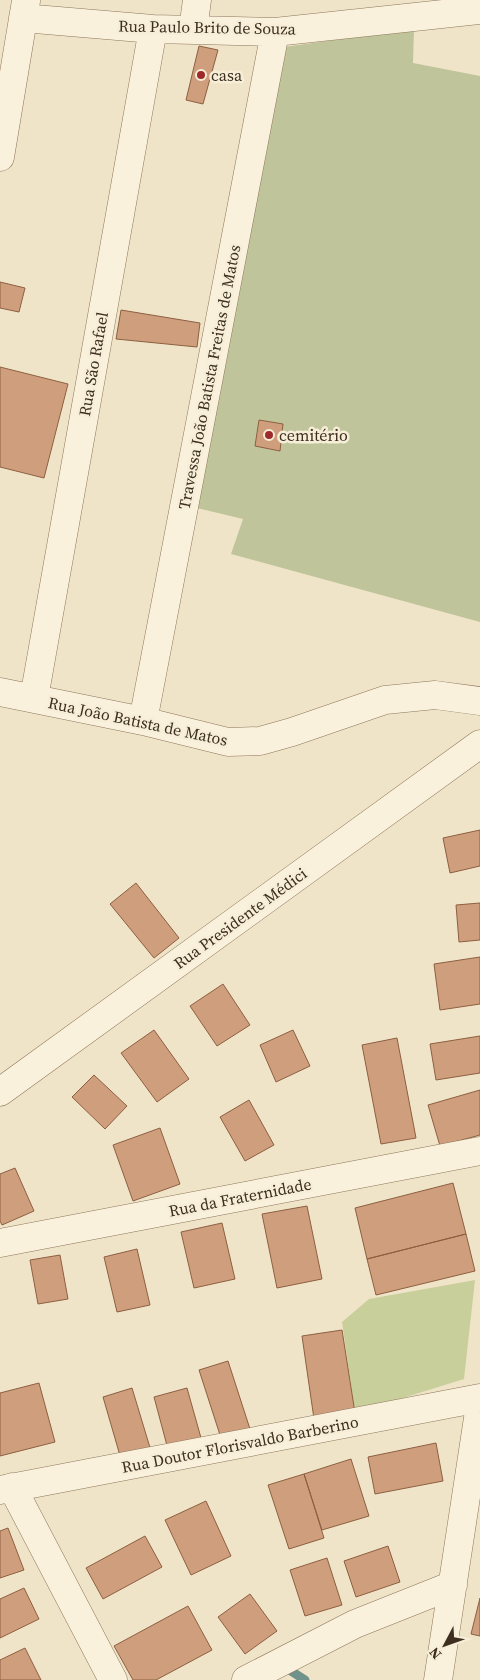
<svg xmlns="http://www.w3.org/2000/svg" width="480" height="1680" font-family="'Source Serif 4',serif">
<rect width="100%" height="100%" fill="#f0e4c8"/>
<path fill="#c9cf9b" d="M475,1280L464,1379L355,1413L342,1322L369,1299Z"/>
<path fill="#bfc49a" d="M414,29L413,63L480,76V622L231,554L243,519L197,508L284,47Z"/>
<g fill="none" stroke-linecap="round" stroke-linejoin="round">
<path stroke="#6f938a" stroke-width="9" d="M291,1671L305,1680"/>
</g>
<path fill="#cf9f7d" stroke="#8d5f41" d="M199,46L218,50L203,104L186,100Z
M0,282L25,288L19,312L0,308Z
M121,310L200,323L197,347L116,339Z
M0,367L68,384L44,478L0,467Z
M259,420L283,424L280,451L255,446Z
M480,830V866L450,873L443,838Z
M136,883L179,938L154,958L110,904Z
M480,903V940L459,942L456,905Z
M480,957V1004L440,1010L434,964Z
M223,984L250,1025L217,1046L190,1006Z
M154,1030L189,1079L157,1102L121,1053Z
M293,1030L310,1066L276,1082L260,1045Z
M480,1036V1073L436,1080L430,1044Z
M397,1038L416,1138L381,1144L362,1045Z
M94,1075L127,1106L105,1129L72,1097Z
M480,1090V1135L440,1146L428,1105Z
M249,1100L274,1145L245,1161L220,1117Z
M160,1128L180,1184L133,1201L113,1145Z
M15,1168L34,1211L2,1225L0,1221V1174Z
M453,1183L466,1234L367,1259L355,1208Z
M307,1206L322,1279L277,1288L262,1214Z
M222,1223L235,1279L194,1288L181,1232Z
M466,1234L475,1271L376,1295L367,1259Z
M137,1249L150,1305L117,1312L104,1257Z
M60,1255L68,1299L38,1304L30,1260Z
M342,1330L355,1413L314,1419L302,1336Z
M228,1361L250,1429L221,1438L199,1370Z
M39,1383L55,1442L0,1456V1393Z
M132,1388L151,1451L121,1459L103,1397Z
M187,1388L203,1445L169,1453L154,1397Z
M436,1443L443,1481L375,1494L368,1457Z
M351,1459L369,1516L322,1530L304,1474Z
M304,1474L324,1538L289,1549L268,1485Z
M206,1501L231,1556L191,1575L165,1520Z
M8,1528L24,1570L0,1578V1531Z
M145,1536L162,1567L103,1599L86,1568Z
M388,1546L400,1582L356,1597L344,1561Z
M327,1558L342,1605L305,1616L290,1570Z
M24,1588L39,1619L0,1638V1599Z
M250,1594L277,1631L245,1654L218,1617Z
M480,1598V1636L471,1634Z
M188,1606L212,1650L156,1680H133L114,1646Z
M25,1648L41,1680H0V1660Z"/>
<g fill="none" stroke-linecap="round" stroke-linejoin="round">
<defs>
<path id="minor" d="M23,18L153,29L275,32L480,10
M193,30L197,0
M0,157L26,1
M0,692L143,721L228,742L260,741L292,732L385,700L435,695L480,701
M34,698L153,29
M143,721L275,32
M0,1092L480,744
M0,1243L480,1151
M12,1487L113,1680
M0,1490L480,1398
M246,1680L355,1624L453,1585
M438,1680L480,1405"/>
</defs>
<use href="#minor" stroke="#8d765c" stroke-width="29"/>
<use href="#minor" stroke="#faf1dc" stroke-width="28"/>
</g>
<g fill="#9e2a2b" stroke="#f7eed8" stroke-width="2">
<circle cx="201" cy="75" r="5"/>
<circle cx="269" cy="435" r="5"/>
</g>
<g text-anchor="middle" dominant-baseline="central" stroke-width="5" stroke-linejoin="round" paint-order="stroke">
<g font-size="16" fill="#3d2e20" stroke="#f7eed8">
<text transform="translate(207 27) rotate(1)">Rua Paulo Brito de Souza</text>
<text transform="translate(93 364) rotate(-80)">Rua São Rafael</text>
<text transform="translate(209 377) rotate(-79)">Travessa João Batista Freitas de Matos</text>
<text transform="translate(138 721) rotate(12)">Rua João Batista de Matos</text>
<text transform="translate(240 918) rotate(-36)">Rua Presidente Médici</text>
<text transform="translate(240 1197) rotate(-11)">Rua da Fraternidade</text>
<text transform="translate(240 1444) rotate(-11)">Rua Doutor Florisvaldo Barberino</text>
</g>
<g font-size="16" fill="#3d2e20" stroke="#f7eed8" text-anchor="start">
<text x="211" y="75">casa</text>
<text x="279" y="435">cemitério</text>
</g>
</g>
<g transform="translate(445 1645) rotate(229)" stroke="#f7eed8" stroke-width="4" paint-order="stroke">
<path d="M0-4L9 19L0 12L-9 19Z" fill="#3d2e20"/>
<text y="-8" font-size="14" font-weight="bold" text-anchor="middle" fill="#3d2e20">N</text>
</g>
</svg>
